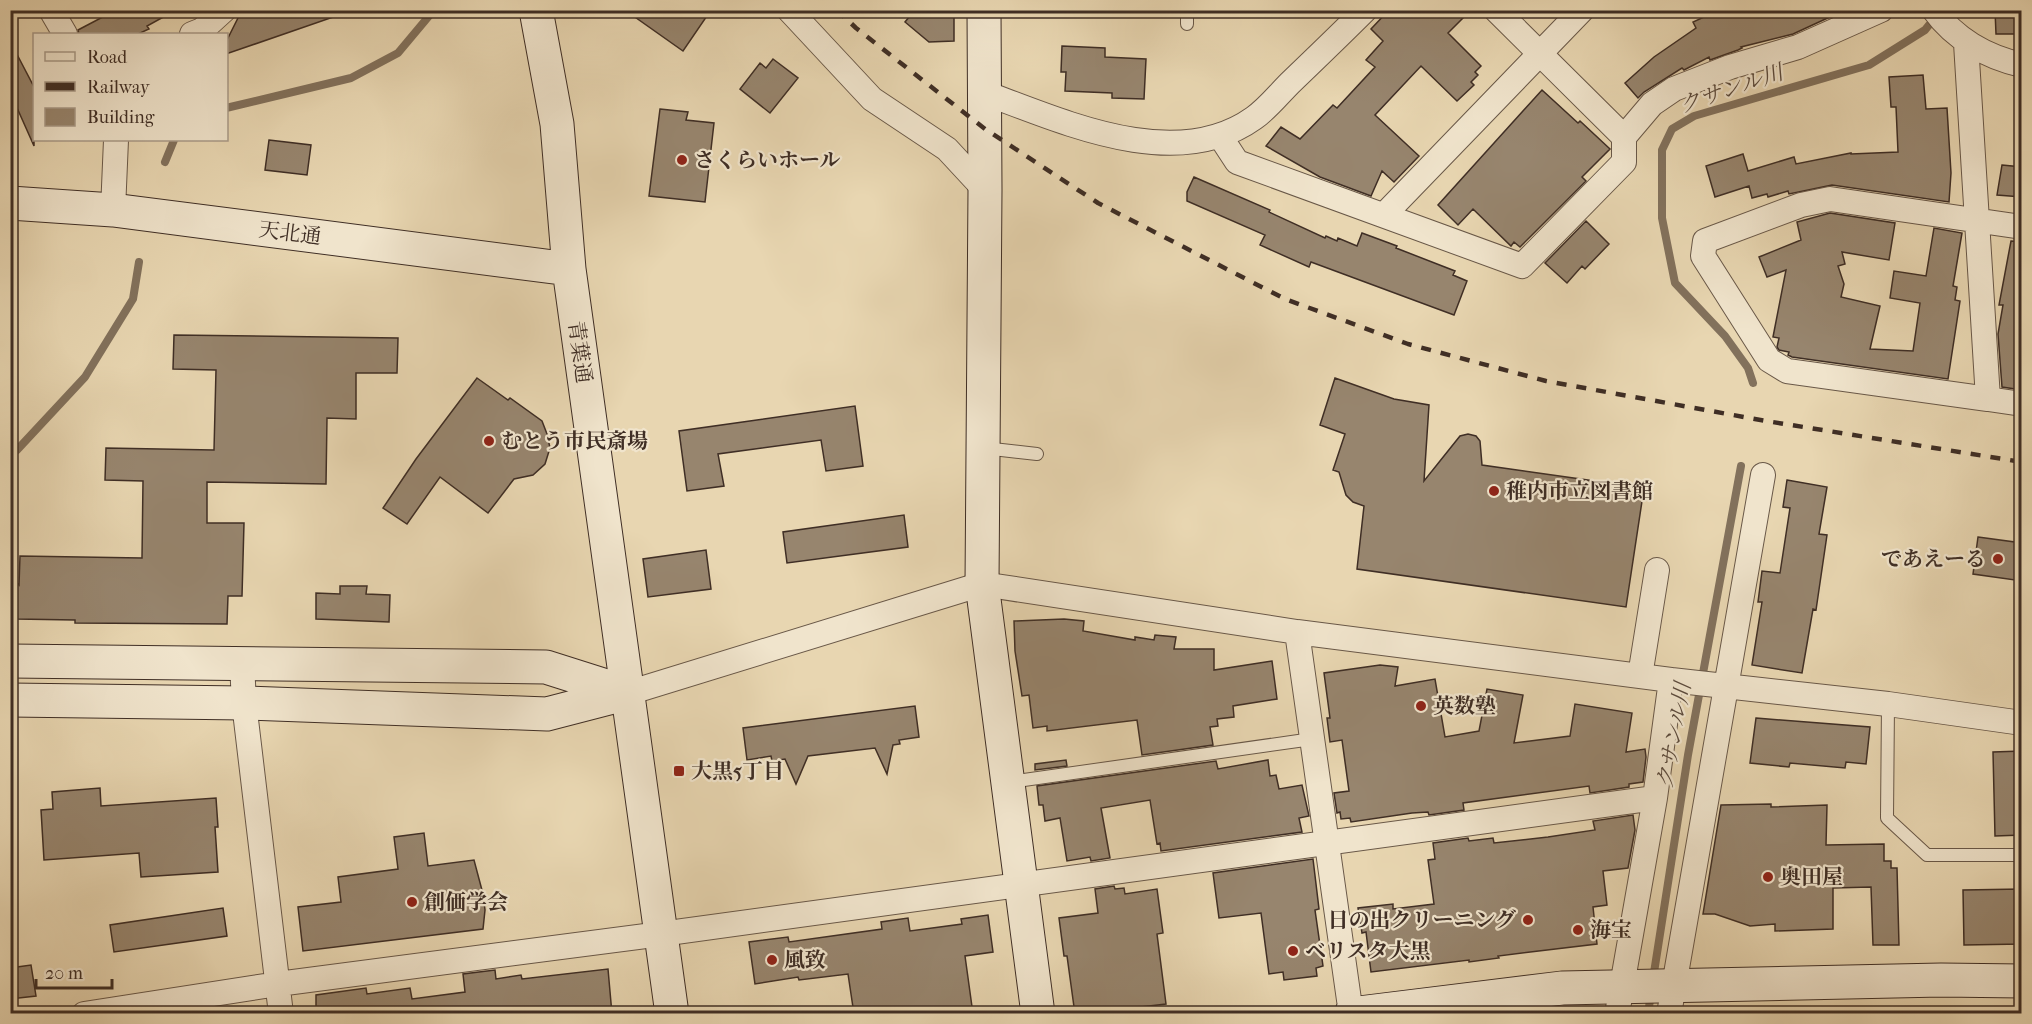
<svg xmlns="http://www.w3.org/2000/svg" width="2032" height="1024" font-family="'IM FELL French Canon','Noto Serif JP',serif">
<rect width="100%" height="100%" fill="#e8d6b1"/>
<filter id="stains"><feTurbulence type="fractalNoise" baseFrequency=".00333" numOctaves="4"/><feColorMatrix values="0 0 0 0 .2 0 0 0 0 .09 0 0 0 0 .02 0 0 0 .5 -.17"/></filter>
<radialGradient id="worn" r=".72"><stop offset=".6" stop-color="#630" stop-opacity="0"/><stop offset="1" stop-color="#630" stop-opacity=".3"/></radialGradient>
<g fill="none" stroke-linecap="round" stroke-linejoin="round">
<path stroke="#82715c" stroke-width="8" d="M226,108L351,78L398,53L434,10
M165,162L174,140
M1753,383L1748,368L1725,336L1675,283L1662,218V150L1672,129L1694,116L1869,65L1925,30L1929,25
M10,454L17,450L85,377L133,299L139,262
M1653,979L1688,755L1741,466
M1648,1014L1651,993"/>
</g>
<path fill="#97856e" stroke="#3f2e25" stroke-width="1.5" d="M116,10H176L147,26L149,29L138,34H79L78,30Z
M242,10H342V14L226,54V42Z
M625,10H711L683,51Z
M915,10H954V41L929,42L905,22Z
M1389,10H1471L1448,33L1481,66L1475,72L1478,75L1471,82L1474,85L1457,101L1421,66L1375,115L1419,156L1394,182L1382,171L1371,196L1320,177L1266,146L1281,127L1300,139L1333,105L1337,108L1375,67L1366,60L1383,41L1371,29Z
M1719,10H1845L1793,34L1741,47L1742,48L1738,50L1710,60L1709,57L1684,70L1682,68L1644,92L1638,98L1625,83L1654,57L1696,28L1693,22Z
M1995,10H2022V34H1996Z
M10,41L34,87V146L10,92Z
M1062,46L1105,48V57L1146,59L1144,99L1112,98V93L1065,91L1066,72H1061Z
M773,59L798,78L770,113L740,89L760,63L766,68Z
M1923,75L1926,109L1947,108L1951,173L1949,202L1832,185L1789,194L1788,191L1768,197L1767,194L1752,198L1749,186L1715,197L1706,166L1743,154L1748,171L1794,157L1796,164L1851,153V154L1898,152L1896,107H1891L1889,77Z
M1542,90L1578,123L1580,121L1610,149L1582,177L1586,181L1520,247L1514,242L1511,246L1473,209L1458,225L1438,205Z
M660,109L688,112L686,120L714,123L705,202L649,196Z
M269,140L311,145L307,175L265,170Z
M2002,165L2022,167V197L1997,195Z
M1194,177L1270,210L1269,212L1325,238L1326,236L1337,241L1338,238L1357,246L1362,233L1397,246L1396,248L1455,271L1453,275L1467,281L1454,315L1311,262L1309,267L1260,245L1265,235L1187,201V192Z
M1830,213L1895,223L1889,260L1842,252L1845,264L1838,266L1844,284L1841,297L1880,306L1870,349L1913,351L1920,303L1890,298L1894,271L1926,276L1934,228L1962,233L1953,286L1957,287L1955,300L1960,301L1948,379L1792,357L1788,355L1789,352L1779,350L1777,347L1779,338L1773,337L1786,270L1767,277L1759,257L1801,240L1797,222Z
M1586,221L1609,244L1585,269L1582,266L1567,283L1545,263Z
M2011,241L2022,242V390L2002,387L1998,334L2003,305H1999Z
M174,335L398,338L397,373H356V419L327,418L326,484L207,482V523H244L242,596H228L227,624L75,623V620L16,619L17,583L19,585L20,556L142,558L143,481L105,480L106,448L214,450L216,370L173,369Z
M477,378L508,400L510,398L542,421L547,434L550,448L545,464L533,475L514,479L488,513L440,477L407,524L383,508L416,459Z
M1335,378L1394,399L1429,405L1424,481L1460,436L1468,434L1476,436L1480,441L1482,465L1644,488L1626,607L1357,569L1364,506L1353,502L1346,495L1339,472L1333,470L1345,434L1320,425Z
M855,406L863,466L826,471L821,440L718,454L724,486L687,491L679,431Z
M1787,480L1827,487L1819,534L1827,535L1816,610L1813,609L1802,673L1752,665L1762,602H1758L1762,571L1780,573L1790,508L1783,507Z
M904,515L908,547L787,563L783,532Z
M1978,537L2022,543V581L1973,574Z
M706,550L711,589L648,597L643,559Z
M340,586H367L366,594L390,595L389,622L316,619V593L340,594Z
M1064,619L1084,621L1083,631L1135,640V637L1154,640L1155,635L1176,637L1174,649H1214V670L1272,661L1277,699L1233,706L1234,717L1217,719L1218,726L1210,727L1213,745L1142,755L1137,720L1047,731V726L1033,728L1029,695L1022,696L1015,651L1014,621Z
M1380,665L1398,667L1395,686L1435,679L1445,737L1479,731L1487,689L1523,695L1514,743L1570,736L1575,704L1632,713L1626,752L1645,749L1646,757L1643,782L1629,784V787L1590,793L1589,786L1463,803L1464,810L1429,815L1428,812L1412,813L1351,822L1350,818L1341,819L1340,812L1337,813L1334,793L1349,791L1342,740L1330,742L1327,718H1330L1324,673Z
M915,706L919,737L899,740L900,744L893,745L887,774L875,748L808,756L796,784L785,759L772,761L771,756L747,760L743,728Z
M1756,718L1870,727L1866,764L1846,762L1845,768L1790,763L1789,767L1750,763Z
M2022,751V835L1995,836L1993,752Z
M1066,760L1067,766L1035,770V764Z
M1268,760L1270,776L1276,775L1279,789L1302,785L1309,816L1299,818L1302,832L1161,851L1160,843L1157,844L1150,800L1101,808L1110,858L1091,861L1090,857L1067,861L1060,818L1045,821L1043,805H1039L1037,786L1216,761L1218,769Z
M100,788L101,806L216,798L218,827H215L218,872L141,877L139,853L44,860L41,810L53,809L52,792Z
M1771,804V807L1827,805L1826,845L1884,844V861H1891V868H1897L1899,945H1873L1871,887L1833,888V929L1775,931V924L1750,926L1715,914H1703L1721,805Z
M1633,815L1635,830L1628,868L1603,871L1607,905L1593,907L1597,944L1498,956L1499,958L1469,962V960L1371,972L1366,932L1362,933L1358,908L1393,904V909L1434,904L1428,860L1435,859L1433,843L1468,838L1469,841L1493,838L1494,843L1548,837L1595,830L1593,821Z
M424,833L428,866L474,860L483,894L485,910L483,929L303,951L298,907L341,902L338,877L398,869L394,837Z
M1313,859L1319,909L1315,910L1323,966L1316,968L1317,976L1284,980L1283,972L1269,974L1261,913L1219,918L1213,873Z
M1114,886L1115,889L1124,888L1125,894L1157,889L1163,933L1157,934L1166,1004L1107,1011V1014H1075L1067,956H1064L1059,918L1098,913L1095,889Z
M2022,889V944L1964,945L1963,890Z
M223,908L227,936L114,952L110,925Z
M988,915L993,952L965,956L973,1014H854L848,974L799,980L798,977L755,984L749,942L788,937L789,942L882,929L881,922L908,918L910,931L962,924L961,919Z
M31,965L36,996L10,999V968Z
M608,969L612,1014H316V995L366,988L367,994L410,988L412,999L465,992L463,974L495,970L496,979L521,975L522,979Z"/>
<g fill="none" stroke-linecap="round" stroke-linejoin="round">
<defs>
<path id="lane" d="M1187,10V24
M984,448L1037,454
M1888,704L1887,818L1927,855H2022
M1010,782L1312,739"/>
<path id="street" d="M51,10L65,34
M789,10L872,99L947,149L985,190
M1496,10L1624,137
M1934,10C1955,39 1987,57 2022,65
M192,34L202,30L224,10
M1966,43L1988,399L2022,404
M985,93C1064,122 1176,174 1254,118C1267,109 1278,95 1290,83C1315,59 1340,35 1365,10
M1220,136L1237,162L1522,266L1624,162V137L1652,104L1674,89L1730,67L1798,47L1881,10
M113,210L116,140
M1384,215L1582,10
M1988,399L1787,371L1769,360L1703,256L1705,241L1801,205L1830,199L2022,227
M1297,632L1351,1014
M242,663L244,703L281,1014
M1640,676L1657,570
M628,693L982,584L1297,632L1671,680L1888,704L2022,723
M84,1014L278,984L661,934L1655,798
M1617,1014L1655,798L1671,680
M1669,1014L1763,475"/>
<path id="secondary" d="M536,10L557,124L569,269L672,1014
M984,10L985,190L982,584L1038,1014
M10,203L113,210L569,269
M10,661L546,667L628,693
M10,700L244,703L547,714L628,693
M1351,1014L1562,988L1941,980L2022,981"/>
</defs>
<use href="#lane" stroke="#695848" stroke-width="14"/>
<use href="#street" stroke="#695848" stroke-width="26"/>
<use href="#secondary" stroke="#3f2e25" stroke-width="35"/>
<use href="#lane" stroke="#f0e4cc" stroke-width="12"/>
<use href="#street" stroke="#f0e4cc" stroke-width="24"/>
<use href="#secondary" stroke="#f0e4cc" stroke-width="33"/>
<path stroke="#3f2e25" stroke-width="4.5" stroke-dasharray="10 10" stroke-linecap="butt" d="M837,10L856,28L985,129L1098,203L1285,299L1408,344L1546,381L1766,421L2022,462"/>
</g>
<g fill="#8f2418" stroke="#f0e4cc" stroke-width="2">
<circle cx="682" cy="160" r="6"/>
<circle cx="489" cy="441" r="6"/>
<circle cx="1494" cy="491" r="6"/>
<circle cx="1998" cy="559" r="6"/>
<circle cx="1421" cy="706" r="6"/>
<rect x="673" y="765" width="12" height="12" rx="3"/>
<circle cx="1768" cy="877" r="6"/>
<circle cx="412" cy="902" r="6"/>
<circle cx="1528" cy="920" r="6"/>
<circle cx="1578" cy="930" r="6"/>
<circle cx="1293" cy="951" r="6"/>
<circle cx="772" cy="960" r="6"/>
</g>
<g text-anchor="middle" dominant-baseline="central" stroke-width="4.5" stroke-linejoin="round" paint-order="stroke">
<g font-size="21" font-weight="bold" fill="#3f2e25" stroke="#f0e4cc" text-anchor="start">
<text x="694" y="160">さくらいホール</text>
<text x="501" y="441">むとう市民斎場</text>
<text x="1506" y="491">稚内市立図書館</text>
<text x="1986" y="559" text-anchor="end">であえーる</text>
<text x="1433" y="706">英数塾</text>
<text x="691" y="771">大黒5丁目</text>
<text x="1780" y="877">奥田屋</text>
<text x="424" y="902">創価学会</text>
<text x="1516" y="920" text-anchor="end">日の出クリーニング</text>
<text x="1590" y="930">海宝</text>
<text x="1305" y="951">ベリスタ大黒</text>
<text x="784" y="960">風致</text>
</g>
<g font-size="21" fill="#3f2e25" stroke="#f0e4cc">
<text transform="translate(290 233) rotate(7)">天北通</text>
<text transform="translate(580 352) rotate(82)">青葉通</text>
</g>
<g font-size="22" font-style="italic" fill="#5b4a3c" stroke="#f0e4cc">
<text transform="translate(1731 89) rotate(-19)">クサンル川</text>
<text transform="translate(1674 736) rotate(-80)">クサンル川</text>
</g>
</g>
<rect width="2032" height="1024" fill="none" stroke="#e8d6b1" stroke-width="36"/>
<rect x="12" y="12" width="2008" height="1000" fill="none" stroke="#3f2e25" stroke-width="3"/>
<rect x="18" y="18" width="1996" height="988" fill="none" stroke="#3f2e25" stroke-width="1.5"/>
<rect x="33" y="33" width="195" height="108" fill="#f0e4cc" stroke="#a99b89" stroke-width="1.5"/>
<rect x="45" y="52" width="30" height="9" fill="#f0e4cc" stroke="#a99b89" stroke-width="1.5"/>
<text x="87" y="63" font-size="18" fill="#3f2e25">Road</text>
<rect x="45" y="82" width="30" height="9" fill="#3f2e25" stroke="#a99b89" stroke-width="1.5"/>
<text x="87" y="93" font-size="18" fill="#3f2e25">Railway</text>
<rect x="45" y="108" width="30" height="18" fill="#97856e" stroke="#a99b89" stroke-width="1.5"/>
<text x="87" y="123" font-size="18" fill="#3f2e25">Building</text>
<path d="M36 979v9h76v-9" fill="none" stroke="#3f2e25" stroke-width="3"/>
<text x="45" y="979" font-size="18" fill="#3f2e25" stroke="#f0e4cc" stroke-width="4.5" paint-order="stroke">20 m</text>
<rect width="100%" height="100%" filter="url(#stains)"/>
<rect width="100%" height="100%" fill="url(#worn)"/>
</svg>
